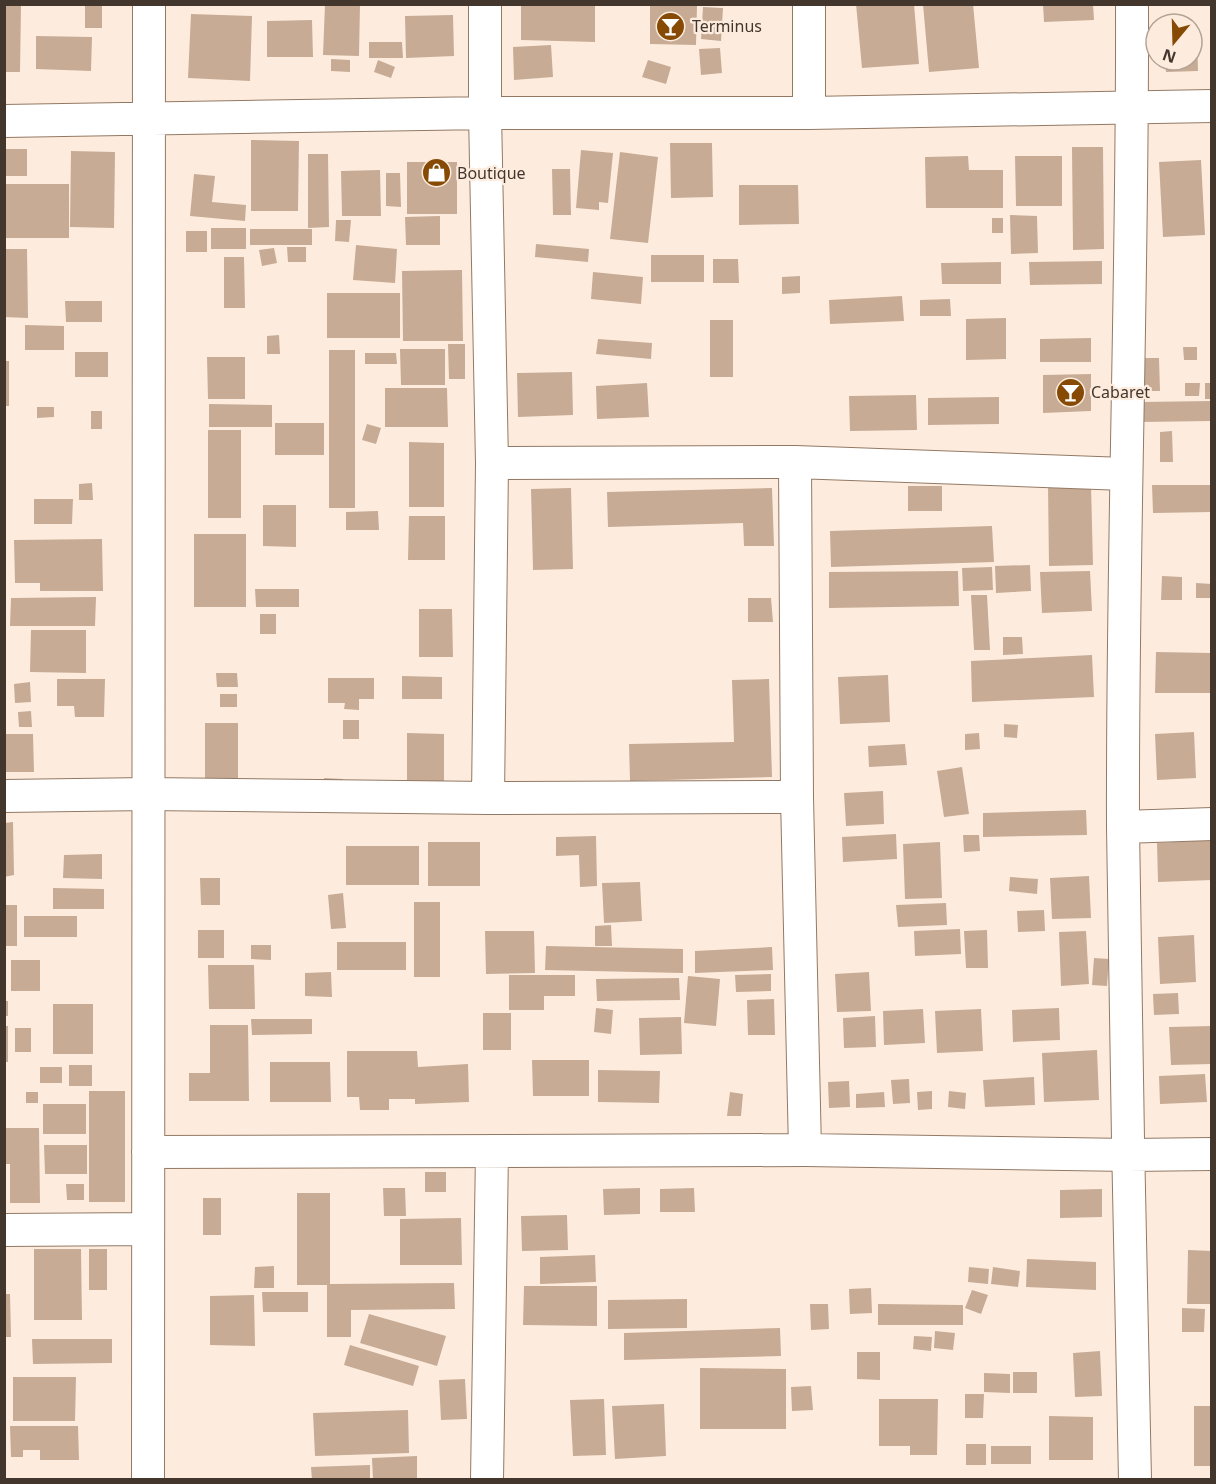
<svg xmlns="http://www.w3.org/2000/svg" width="1216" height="1484" font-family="'Noto Sans',sans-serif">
<rect width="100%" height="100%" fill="#fdecde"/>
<path fill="#c7ab95" d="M4,4H21L20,72H4Z
M85,4H102V28H85Z
M325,4H360L359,56L323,55Z
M521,4H595V42L521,40Z
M856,4H914L919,64L862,68Z
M923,4H973L979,68L929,72Z
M1043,4H1093L1094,20L1044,22Z
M650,6H697L696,45L650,44Z
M703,7L723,8L721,41L701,39Z
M191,14L252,16L250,81L188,78Z
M453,15L454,56L406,58L405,16Z
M312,20L313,57H267V21Z
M36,36L92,37L91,71L36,69Z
M1197,36L1198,71L1166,72L1165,60H1192V37Z
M369,42H402L403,58H369Z
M551,45L553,77L514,80L513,47Z
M720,48L722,73L701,75L699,49Z
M331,59L350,60V72L331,71Z
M378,60L395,67L391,78L374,72Z
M648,60L671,67L666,84L642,77Z
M251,140L299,141L298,211H251Z
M670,143H712L713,197L671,198Z
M1072,147H1103L1104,249L1073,250Z
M4,149H27V176H4Z
M581,150L613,153L608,203L599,202V210L576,208Z
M71,151L115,152L114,228L70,227Z
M620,152L658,157L648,243L610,239Z
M308,154H328L329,227L308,228Z
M968,156L969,170H1003V208H926L925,157Z
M1015,156H1062V206H1016Z
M1201,160L1205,235L1163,237L1159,162Z
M407,162H457V214H407Z
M552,169H570L571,215H553Z
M380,170L381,216H342L341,171Z
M386,173H400L401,207L386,206Z
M194,174L215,176L212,202L246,205L245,221L190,216Z
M4,184H69V238H4Z
M739,185H798L799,224L739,225Z
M1010,215L1037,216L1038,253L1011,254Z
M440,216V245H406L405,217Z
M992,218H1003V233H992Z
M336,220H351L349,242L335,241Z
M211,228H246V249H211Z
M250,229H312V245H250Z
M186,231H207V252H186Z
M536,244L589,249L588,262L535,257Z
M356,245L397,249L395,283L353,280Z
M287,247H306V262H288Z
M274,248L277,263L262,266L259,250Z
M4,249H27L28,318L4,317Z
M651,255H704V282H651Z
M224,257H244L245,308H224Z
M713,259H738L739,283H713Z
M1102,261V284L1030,285L1029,262Z
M1001,262V284H942L941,263Z
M462,270L463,341H403L402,271Z
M593,272L643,277L641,304L591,299Z
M800,276V293L782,294V277Z
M327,293H400V338H327Z
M902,296L904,321L830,324L829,300Z
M950,299L951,316H920V300Z
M65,301H102V322H66Z
M1006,318V359L966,360V319Z
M710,320H733V377H710Z
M25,325L64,326V350H25Z
M279,335L280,354H267V336Z
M1091,338V362H1040V339Z
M598,339L652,343L651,359L596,354Z
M448,344H465V379H449Z
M1183,347H1197V360H1184Z
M400,349H445V385H401Z
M329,350H355V508H329Z
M75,352H108V377H75Z
M365,353H396L397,364H365Z
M207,357H245V399H208Z
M1138,358H1159L1160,391H1138Z
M4,361H9V406H4Z
M572,372L573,415L518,417L517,373Z
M1091,374V411L1043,413V375Z
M647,383L649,417L597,419L596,386Z
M1185,383H1200L1199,396H1185Z
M1205,383H1212V399H1205Z
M385,388H447L448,427H385Z
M916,395L917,430L850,431L849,396Z
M999,397V424L928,425V398Z
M1212,401V421L1141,422V402Z
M209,404L272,405V427H209Z
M37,407H54V417L37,418Z
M91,411H102V429H91Z
M275,423H324V455H275Z
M367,424L381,428L376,444L362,440Z
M208,430H241V518H208Z
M1172,431L1173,462H1160V432Z
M409,442L444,443V507H409Z
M92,483L93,500H79V484Z
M1091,485L1093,565L1049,566L1048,486Z
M1152,485H1212V512L1153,513Z
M908,486H942V511H908Z
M571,488L573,569L533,570L531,489Z
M772,488L774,546H744L743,523L608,527L607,492Z
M34,499H73L72,524H34Z
M263,505H296V547L263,546Z
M378,511L379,530H346V512Z
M409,516H445V560H408Z
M992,526L994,562L831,567L830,531Z
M194,534H246V607H194Z
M102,539L103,591H40V583H15L14,540Z
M1030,565L1031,591L996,593L995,566Z
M992,567L993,590L963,591L962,568Z
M958,571L959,606L829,608V572Z
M1090,571L1092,611L1042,613L1040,572Z
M1162,576L1182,577V600H1161Z
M1196,583L1212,584V598H1196Z
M255,589H299V607H256Z
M971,595H987L990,650H974Z
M96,597L95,626H10L11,598Z
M748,598H771L773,622H748Z
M419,609H452L453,657H419Z
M260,614H276V634H260Z
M31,630H86V673L30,672Z
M1003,637H1022L1023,654L1003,655Z
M1156,652L1212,653V693H1155Z
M1092,655L1094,697L972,702L971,661Z
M216,673H237L238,687H217Z
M888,675L890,722L840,724L838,677Z
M402,676L442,677V699H402Z
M328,678H374V699H359V710L344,709L345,703H328Z
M57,679H105L104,717H75L74,706H57Z
M769,679L772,777L630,781L629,744L734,742L732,680Z
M30,682L31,702L15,703L14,684Z
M220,694H237V707H220Z
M31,711L32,727H19L18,712Z
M343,720H359V739H343Z
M205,723H238V785H205Z
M1004,724L1018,725L1017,738L1004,737Z
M1194,732L1196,778L1157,780L1155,734Z
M407,733L444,734V784H407Z
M979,733L980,749L965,750V734Z
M4,734H33L34,772H4Z
M905,744L907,765L869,767L868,746Z
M962,767L969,814L944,817L937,771Z
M324,778L343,779V789H324Z
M883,791L884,824L846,826L844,793Z
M1086,810L1087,835L983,837V813Z
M13,822L14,875L4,877V823Z
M896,834L897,859L843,862L842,837Z
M963,835H979L980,851L964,852Z
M596,836L597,886L580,887L579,855L556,856V837Z
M1212,840V880L1158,882L1157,843Z
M428,842H480V886H428Z
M940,842L942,898L905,899L903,844Z
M346,846H419V885H346Z
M102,854V879L63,878L64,855Z
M1089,876L1091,918L1052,919L1050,878Z
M1010,877L1038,879L1037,894L1009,891Z
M200,878H220V905H201Z
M640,882L642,921L604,923L602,883Z
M53,888L104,889V909H53Z
M343,893L346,928L331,929L328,895Z
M414,902H440V977H414Z
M946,903L947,925L898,927L896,905Z
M5,905H17V946H5Z
M1044,910L1045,931L1018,932L1017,911Z
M24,916H77V937H24Z
M611,925L612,946H595V926Z
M960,929L961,954L915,956L914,931Z
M198,930H224V958H198Z
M987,930L988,968H966L964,931Z
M485,931H534L535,973L486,974Z
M1086,931L1089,984L1061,986L1059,932Z
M1194,935L1196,982L1160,984L1158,937Z
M337,942H406V970H337Z
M251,945H271V960L251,959Z
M546,946L683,949V973L545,970Z
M772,947L773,970L695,973V951Z
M1094,958L1109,959L1107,986L1092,985Z
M11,960H40V991H11Z
M208,965H254L255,1009H209Z
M331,972L332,997L305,996V973Z
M869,972L871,1011L837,1012L835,974Z
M771,974V991L736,992L735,975Z
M509,975H575V996H544V1010H509Z
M688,976L720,979L716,1026L684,1023Z
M679,978L680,1000L597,1001L596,979Z
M1178,993L1179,1014L1154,1015L1153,994Z
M774,999L775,1035H748L747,1000Z
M4,1001H8V1016H4Z
M53,1004H93V1054H53Z
M596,1008L613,1010L611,1034L594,1032Z
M1059,1008L1060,1040L1013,1042L1012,1010Z
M923,1009L925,1043L884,1045L883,1011Z
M981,1009L983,1051L937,1053L935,1011Z
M483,1013H511V1050H483Z
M875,1016L876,1047L844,1048L843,1018Z
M681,1017L682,1054L640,1055L639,1018Z
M251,1019H312V1034L252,1035Z
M210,1025H248L249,1101H189V1073H210Z
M4,1026H8V1062H4Z
M1212,1026V1064L1171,1065L1169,1027Z
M15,1028H31V1052H15Z
M1097,1050L1099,1100L1044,1102L1042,1053Z
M347,1051H417L418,1067L468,1064L469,1102L415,1104V1099H389V1110H360L359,1097H347Z
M532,1060H589V1096H533Z
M270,1062H330L331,1102H270Z
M69,1065H92V1086H69Z
M40,1067H62V1083H40Z
M598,1070L660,1071L659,1103L598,1102Z
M1205,1074L1207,1102L1160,1104L1159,1076Z
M1034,1077L1035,1105L985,1107L983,1080Z
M909,1079L910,1103L893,1104L891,1080Z
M849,1081L850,1107L829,1108L828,1082Z
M89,1091H125V1202H89Z
M932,1091V1109L918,1110L917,1092Z
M949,1091L966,1093L965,1109L948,1107Z
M26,1092H38V1103H26Z
M730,1092L743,1094L741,1116H727Z
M884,1092L885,1107L856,1108V1094Z
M43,1104H86V1134H43Z
M4,1128H39L40,1203H10V1164H4Z
M44,1145H87V1174H45Z
M425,1172H446V1192H425Z
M66,1184H84V1200H67Z
M383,1188H405L406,1216H384Z
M640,1188V1214L604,1215L603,1189Z
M694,1188L695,1212H660V1189Z
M1102,1189V1217L1060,1218V1190Z
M297,1193H330V1284L454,1283L455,1309L351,1310V1337H327V1285H297Z
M203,1198H221V1235H203Z
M567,1215L568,1250L522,1251L521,1216Z
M461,1218L462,1265H400V1219Z
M34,1249H81L82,1320H34Z
M89,1249H107V1290H89Z
M1188,1250L1212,1251V1304H1187Z
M595,1255L596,1282L540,1284V1257Z
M1027,1259L1096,1262V1290L1026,1287Z
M274,1266V1288H254L255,1267Z
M969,1267L989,1269L988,1284L968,1282Z
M993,1267L1020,1271L1018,1287L991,1284Z
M524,1286H597V1326L523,1325Z
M871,1288L872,1313L850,1314L849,1289Z
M972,1290L988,1295L981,1314L965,1308Z
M262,1292H308V1312H263Z
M5,1294H10L11,1337H5Z
M254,1295L255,1346L210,1345V1296Z
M687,1299V1328L608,1329V1300Z
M810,1304H828L829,1329L811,1330Z
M878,1304L963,1305V1325H878Z
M1182,1308L1205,1309L1204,1332H1182Z
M369,1314L446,1336L437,1366L360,1343Z
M780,1328L781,1356L624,1360V1333Z
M935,1331L955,1333L953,1350L934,1348Z
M914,1336L932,1337L931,1351L913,1349Z
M32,1339H112V1363L33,1364Z
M350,1345L419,1366L413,1386L344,1365Z
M1100,1351L1102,1396L1075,1397L1073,1353Z
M857,1352H880V1380L857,1379Z
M700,1368L786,1369V1429H700Z
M1013,1372H1037V1393H1013Z
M984,1373L1010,1374V1393L984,1392Z
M13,1377H76L75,1421H13Z
M465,1379L467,1419L441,1420L439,1380Z
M811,1386L813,1410L792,1411L791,1387Z
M965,1394H984L983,1418H965Z
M604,1399L606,1455L573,1456L570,1400Z
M879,1399H938L937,1455H910V1446H879Z
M664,1404L666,1456L615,1459L612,1406Z
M1194,1406H1212V1466H1194Z
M408,1410L409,1453L315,1456L313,1413Z
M1049,1416L1093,1417V1460H1049Z
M10,1426H78L79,1460H40V1450H23V1457H11Z
M966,1444H986V1465H966Z
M991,1446H1031V1464H991Z
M417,1456V1480H373L372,1458Z
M370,1465V1480H312L311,1467Z"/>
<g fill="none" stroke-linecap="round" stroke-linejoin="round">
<defs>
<path id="minor" d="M485,4V113L492,463L488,798
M1132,4C1133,279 1122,553 1123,827C1125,1045 1131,1262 1135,1480
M809,113V4
M4,121L485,113H809L1212,106
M795,462L797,797L805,1150
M492,463L795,462L1125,474
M4,796L148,794L488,798L797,797
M1123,827L1212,824
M148,1152L805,1150L1129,1155L1212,1154
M4,1230L148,1229
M148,1480L149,4
M487,1480L492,1151"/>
</defs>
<use href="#minor" stroke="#937964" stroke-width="34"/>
<use href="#minor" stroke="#fff" stroke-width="32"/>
</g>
<defs>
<symbol id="bar-disc" viewBox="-11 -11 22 22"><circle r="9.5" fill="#864a04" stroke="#fdecde"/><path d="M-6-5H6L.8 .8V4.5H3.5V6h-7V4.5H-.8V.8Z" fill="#fff"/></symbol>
<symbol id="shop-disc" viewBox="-11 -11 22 22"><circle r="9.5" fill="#864a04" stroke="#fdecde"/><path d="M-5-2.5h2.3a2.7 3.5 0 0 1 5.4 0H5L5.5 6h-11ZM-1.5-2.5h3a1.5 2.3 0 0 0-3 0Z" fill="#fff"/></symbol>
</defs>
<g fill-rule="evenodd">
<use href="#bar-disc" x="654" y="10" width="33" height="33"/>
<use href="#shop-disc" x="420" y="156" width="33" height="33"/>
<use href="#bar-disc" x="1054" y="376" width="33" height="33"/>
</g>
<g text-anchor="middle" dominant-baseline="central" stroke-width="4.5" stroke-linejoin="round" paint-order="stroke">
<g font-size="16" fill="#42362d" stroke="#fdecde" text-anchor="start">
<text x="692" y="26">Terminus</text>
<text x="457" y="173">Boutique</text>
<text x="1091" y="392">Cabaret</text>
</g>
</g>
<rect width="1216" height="1484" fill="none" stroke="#42362d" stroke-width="12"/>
<g transform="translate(1174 42) rotate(199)"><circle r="28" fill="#fdecde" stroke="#b2a397" stroke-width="1.5"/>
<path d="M0-4.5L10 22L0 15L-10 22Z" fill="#864a04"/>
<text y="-9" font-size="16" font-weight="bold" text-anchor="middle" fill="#42362d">N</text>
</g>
</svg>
